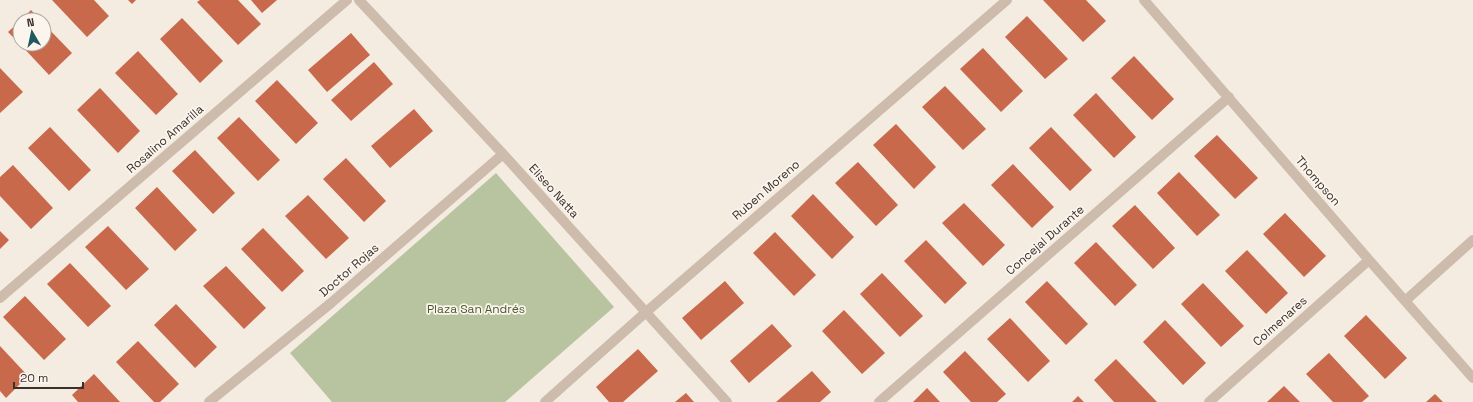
<svg xmlns="http://www.w3.org/2000/svg" width="1473" height="402" font-family="'Space Grotesk',sans-serif">
<rect width="100%" height="100%" fill="#f4ebe1"/>
<path fill="#b8c4a0" d="M496,173L614,307L505,402H332L290,353Z"/>
<path fill="#c8694b" d="M52,0H94L109,16L87,37Z
M128,0H136L132,4Z
M200,0H238L261,24L238,45L197,2Z
M251,0H277L262,13Z
M1043,0H1086L1106,21L1083,42Z
M31,10L40,20H21Z
M1027,16L1068,59L1045,79L1005,37Z
M182,18L223,61L200,83L160,39Z
M20,21V44L8,32Z
M44,24L72,53L49,75L20,44H44Z
M351,33L370,55L327,92L308,70Z
M983,48L1023,91L1001,112L960,69Z
M138,51L178,94L156,115L115,73Z
M1134,56L1174,99L1152,120L1111,78Z
M374,62L393,84L351,121L331,100Z
M0,68L23,92L0,113Z
M277,80L318,123L296,144L255,101Z
M945,86L986,129L963,150L922,107Z
M100,88L140,131L118,153L77,110Z
M1096,93L1136,137L1114,158L1073,115Z
M414,109L433,131L390,168L371,146Z
M239,117L280,160L258,181L217,138Z
M896,124L936,167L914,189L873,145Z
M50,127L91,170L69,191L28,148Z
M1051,127L1092,170L1070,191L1029,148Z
M1217,135L1258,178L1235,199L1194,156Z
M195,150L235,193L213,214L172,171Z
M346,158L386,201L364,222L323,179Z
M858,162L898,205L876,226L835,183Z
M1013,164L1054,207L1032,228L991,185Z
M13,165L53,208L31,229L0,196V177Z
M1179,172L1220,215L1197,236L1157,193Z
M157,187L197,230L175,251L135,208Z
M813,194L854,237L832,259L791,216Z
M308,195L349,238L326,259L285,216Z
M964,203L1005,245L983,266L942,223Z
M1135,205L1175,248L1153,269L1112,226Z
M1285,213L1326,256L1304,277L1263,234Z
M108,226L149,269L126,290L85,247Z
M263,228L304,271L282,292L241,249Z
M0,231L9,240L0,249Z
M775,232L816,275L794,296L753,253Z
M926,240L967,283L945,304L904,261Z
M1096,242L1137,285L1115,306L1074,263Z
M1247,250L1288,293L1266,314L1225,271Z
M70,263L111,306L88,327L47,284Z
M226,266L266,308L244,329L203,286Z
M882,273L923,316L900,337L860,294Z
M725,281L744,303L701,340L682,318Z
M1047,281L1088,324L1066,345L1025,302Z
M1203,283L1244,326L1221,347L1181,304Z
M25,296L66,339L44,360L3,317Z
M176,304L217,347L195,368L154,325Z
M844,310L885,353L862,374L822,331Z
M1366,315L1407,358L1385,379L1344,336Z
M1010,318L1050,361L1028,382L987,339Z
M1165,320L1206,363L1183,385L1143,342Z
M772,324L792,346L749,383L730,361Z
M138,341L179,384L160,402H154L116,362Z
M0,346L28,376L6,398L0,391Z
M638,349L658,371L623,402H609L596,387Z
M965,351L1006,394L997,402H971L943,372Z
M1329,353L1369,396L1362,402H1333L1306,374Z
M1116,359L1157,402H1114L1094,380Z
M812,371L831,392L820,402H776Z
M94,374L120,402H78L72,395Z
M1284,386L1300,402H1267Z
M927,388L940,402H913Z
M686,393L694,402H675Z
M1435,394L1443,402H1426Z
M1078,396L1084,402H1072Z"/>
<g fill="none" stroke-linecap="round" stroke-linejoin="round">
<path stroke="#cdbbac" stroke-width="10" d="M359,0L503,154L727,402
M1144,0L1369,260L1473,378
M0,298L347,0
M1405,301L1473,240
M209,402L331,303L503,154
M545,402L645,313L1007,0
M879,402L1229,97
M1209,402L1369,260"/>
</g>
<g text-anchor="middle" dominant-baseline="central" stroke-width="3.5" stroke-linejoin="round" paint-order="stroke">
<g font-size="12" fill="#3b302b" stroke="#fbf5ee">
<text transform="translate(165 139) rotate(-41)">Rosalino Amarilla</text>
<text transform="translate(1318 181) rotate(49)">Thompson</text>
<text transform="translate(766 190) rotate(-41)">Ruben Moreno</text>
<text transform="translate(554 191) rotate(48)">Eliseo Natta</text>
<text transform="translate(1045 240) rotate(-41)">Concejal Durante</text>
<text transform="translate(349 270) rotate(-41)">Doctor Rojas</text>
<text transform="translate(1280 321) rotate(-42)">Colmenares</text>
</g>
<g font-size="12" fill="#4a5a2e" stroke="#fbf5ee">
<text x="476" y="309">Plaza San Andrés</text>
</g>
</g>
<g transform="translate(32 32) rotate(351)"><circle r="19" fill="#fbf5ee" stroke="#aea6a0"/>
<path d="M0-3L7 15L0 10L-7 15Z" fill="#1f5a5e"/>
<text y="-6" font-size="11" font-weight="bold" text-anchor="middle" fill="#3b302b">N</text>
</g>
<path d="M14 382v6h69v-6" fill="none" stroke="#3b302b" stroke-width="2"/>
<text x="20" y="382" font-size="12" fill="#3b302b" stroke="#fbf5ee" stroke-width="3" paint-order="stroke">20 m</text>
</svg>
